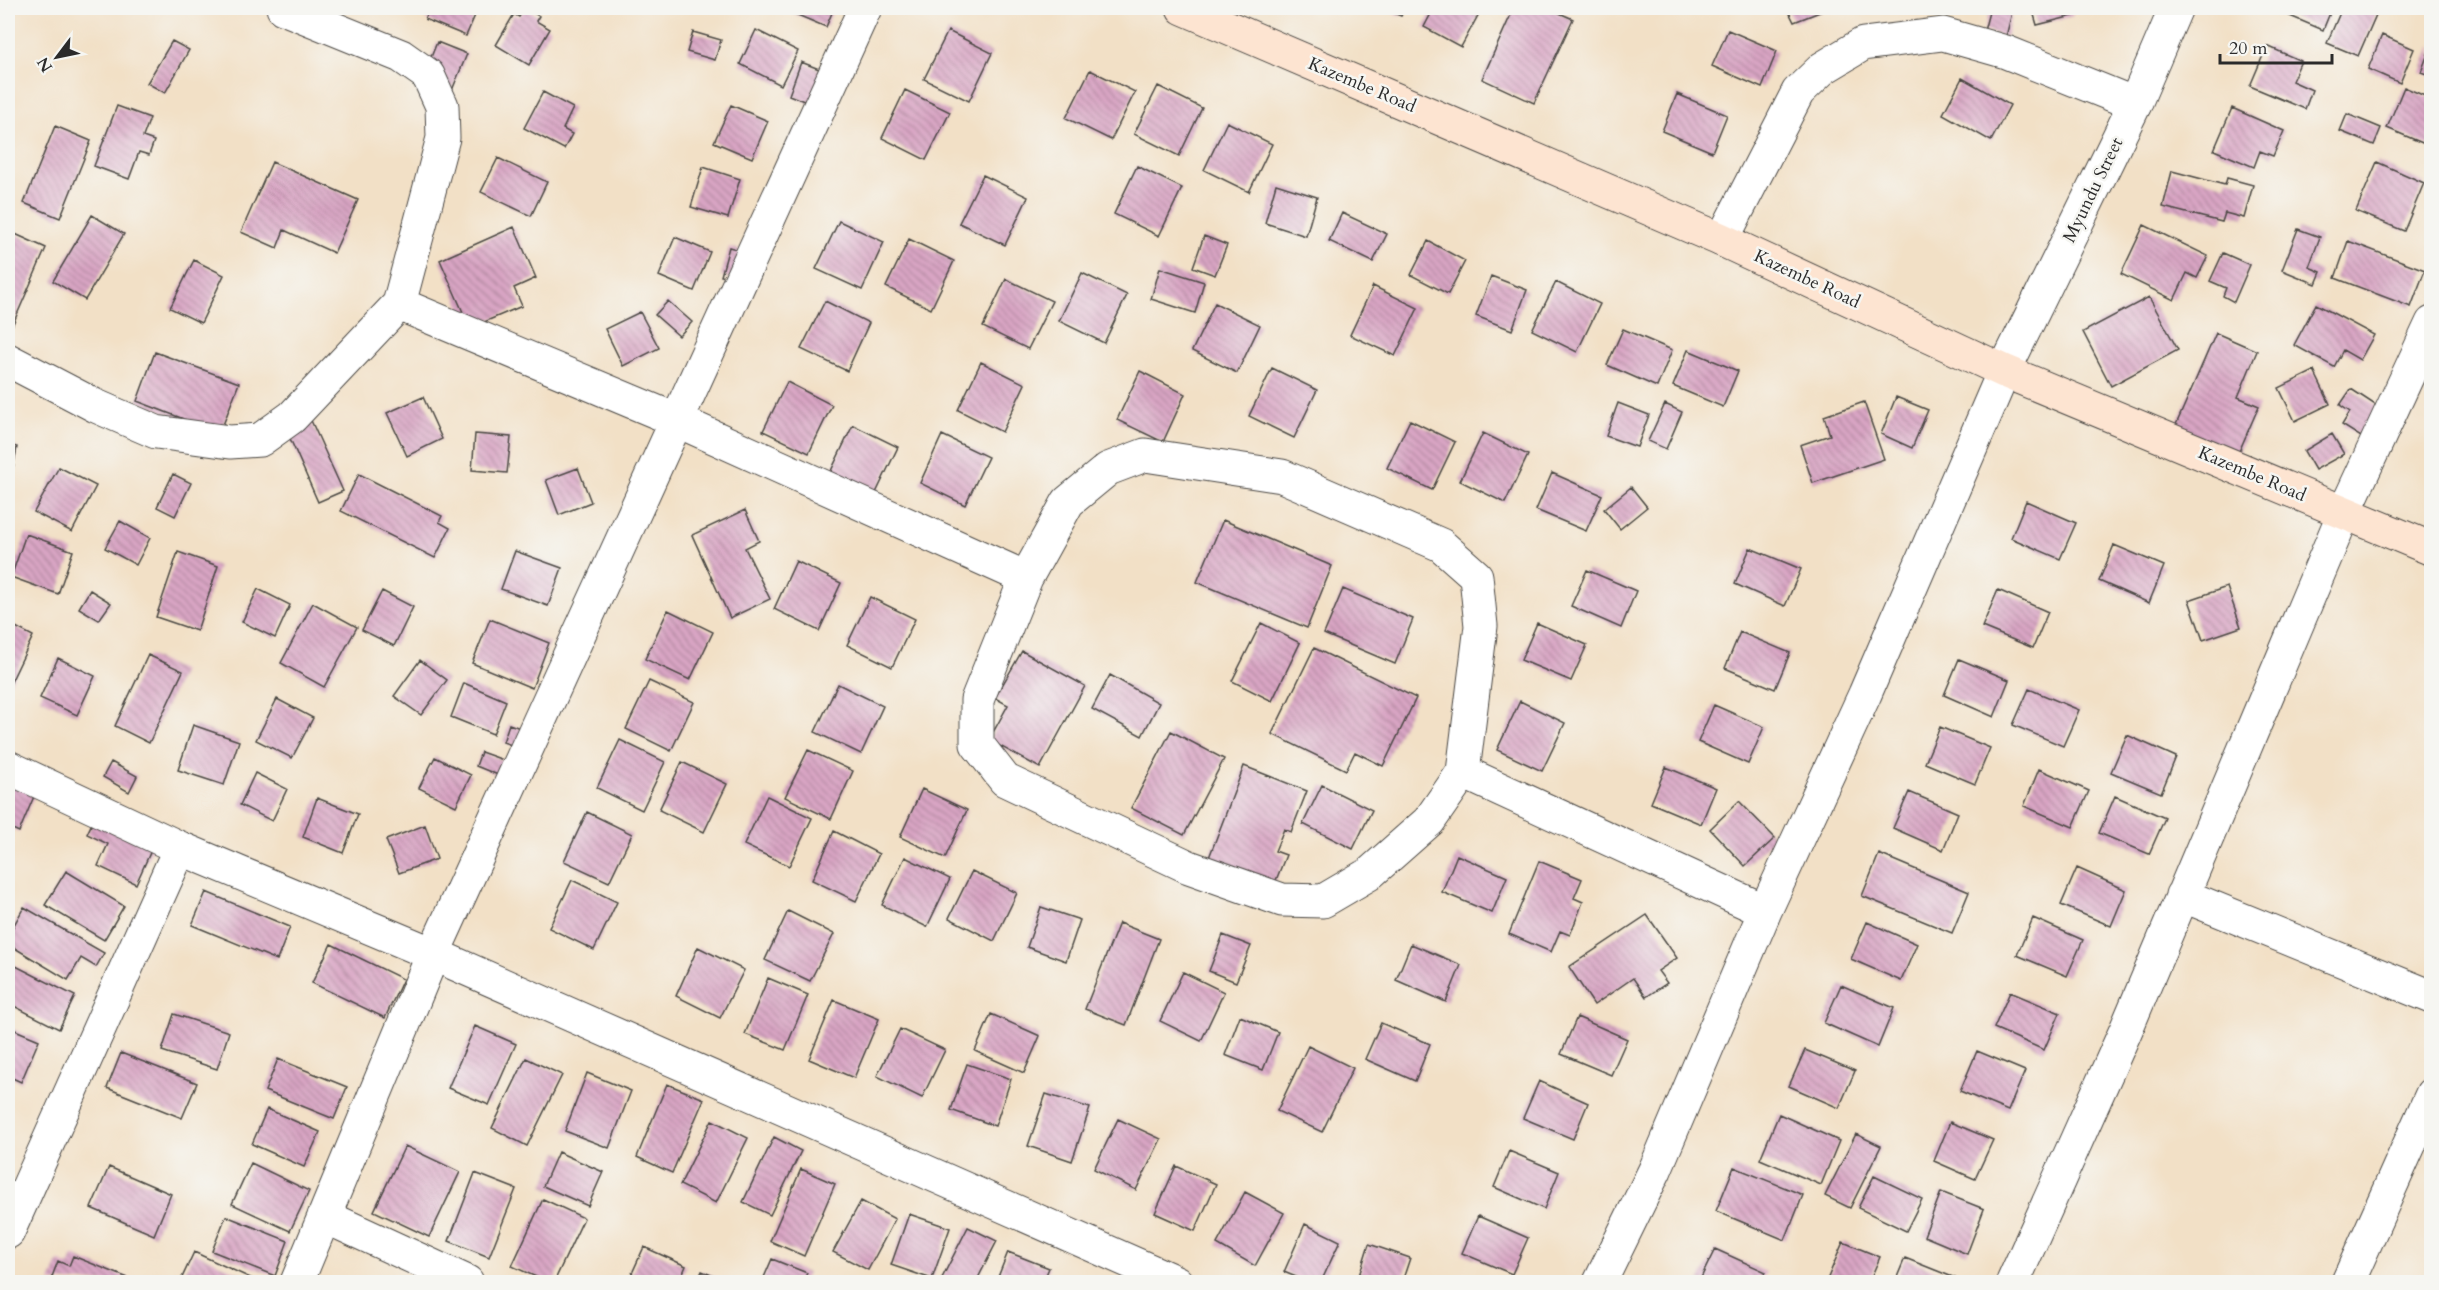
<svg xmlns="http://www.w3.org/2000/svg" width="2439" height="1290" font-family="Cardo,serif">
<defs>
<pattern id="building-back-hatch" width="6" height="6" patternUnits="userSpaceOnUse" patternTransform="scale(1.5)"><rect width="6" height="6" fill="#d9a5c4"/><path d="M-1 5l2 2M0 0l6 6M5-1l2 2" fill="none" stroke="#b0879f"/></pattern>
</defs>
<rect width="100%" height="100%" fill="#f6f6f2"/>
<filter id="ink" filterUnits="userSpaceOnUse"><feTurbulence type="fractalNoise" baseFrequency=".0167" numOctaves="2"/><feDisplacementMap in="SourceGraphic" scale="12" xChannelSelector="R" yChannelSelector="G"/><feConvolveMatrix kernelMatrix="1 2 1 2 8 2 1 2 1" color-interpolation-filters="sRGB"/></filter>
<filter id="wash" filterUnits="userSpaceOnUse"><feTurbulence type="fractalNoise" baseFrequency=".008" numOctaves="4" result="noise"/><feDisplacementMap in="SourceGraphic" scale="24" xChannelSelector="R" yChannelSelector="G"/><feGaussianBlur stdDeviation="1.35" result="paint"/><feColorMatrix in="noise" values="0 0 0 0 0 0 0 0 0 0 0 0 0 0 0 0 0 1.4 0 .05"/><feComposite in="paint" operator="in"/></filter>
<g filter="url(#wash)">
<rect width="100%" height="100%" fill="#f2e0c6"/>
<g id="blocks">
<path fill="url(#building-back-hatch)" d="M430,8H463L476,13L466,36L425,19Z
M525,8L539,16L536,21L550,29L529,65L496,45L514,14L519,17Z
M781,8H834L826,27Z
M1382,8H1405L1401,16Z
M1434,8H1482L1461,47L1424,27Z
M1514,8H1548L1573,19L1534,103L1482,79Z
M1787,8H1830L1794,22Z
M1990,8H2013L2006,37L1984,31Z
M2032,8H2071L2073,16L2037,25Z
M2271,8H2332L2323,30Z
M2342,8H2379L2358,56L2327,43Z
M756,30L798,51L781,85L740,64Z
M1728,30L1777,51L1762,88L1712,66Z
M948,31L992,53L969,101L924,79Z
M693,32L721,40L715,60L687,52Z
M2382,35L2414,49L2400,83L2368,69Z
M172,41L189,50L165,93L147,83Z
M437,42L467,54L448,100L419,88Z
M2267,46L2301,61L2292,81L2312,90L2305,109L2250,86Z
M2431,46H2432V76L2421,72Z
M801,62L832,74L819,107L789,95Z
M1090,70L1135,92L1111,140L1066,118Z
M1962,78L2010,105L1991,141L1943,114Z
M1158,86L1202,108L1179,156L1134,134Z
M2404,87L2432,99V147L2387,128Z
M905,90L950,112L926,160L882,138Z
M543,92L573,108L563,129L572,134L564,149L524,128Z
M1677,94L1727,115L1712,152L1662,131Z
M731,105L768,121L752,158L714,142Z
M117,106L150,118L143,137L154,141L149,155L139,152L129,179L94,166Z
M2232,108L2284,131L2273,156L2260,151L2254,167L2214,150Z
M2347,114L2381,128L2374,145L2340,131Z
M1227,122L1272,144L1249,192L1204,170Z
M55,126L91,141L60,218L24,203Z
M498,158L547,182L531,216L481,192Z
M272,162L358,200L334,253L284,230L277,248L241,232Z
M2377,162L2424,183L2404,231L2356,211Z
M1137,166L1182,188L1159,236L1114,214Z
M703,167L740,179L728,218L691,207Z
M2172,171L2225,185L2227,178L2253,185L2244,218L2225,213L2222,222L2163,207Z
M983,175L1028,197L1005,245L959,223Z
M1276,184L1317,197L1306,236L1265,223Z
M1342,213L1387,234L1373,262L1329,241Z
M92,215L124,234L85,300L53,281Z
M839,221L884,242L862,290L816,269Z
M2144,225L2208,256L2197,278L2187,273L2174,300L2121,274Z
M514,227L536,278L514,288L522,306L470,328L440,260Z
M2298,229L2320,237L2309,267L2321,272L2316,284L2282,270Z
M13,233L46,248L9,333L8,247Z
M1204,236L1227,245L1215,275L1193,267Z
M675,237L710,252L694,291L659,276Z
M909,239L954,261L931,309L886,287Z
M1428,241L1465,261L1448,294L1411,275Z
M2348,241L2425,270L2411,307L2335,278Z
M729,247L747,252L739,280L721,276Z
M2223,253L2250,265L2234,302L2223,296L2226,288L2210,281Z
M194,260L224,275L201,323L170,308Z
M1160,268L1204,282L1195,313L1151,299Z
M1082,273L1127,295L1104,343L1059,321Z
M1491,276L1527,290L1512,330L1476,316Z
M1006,279L1052,301L1028,349L983,327Z
M1556,282L1600,304L1577,352L1532,330Z
M1373,286L1418,308L1395,356L1350,335Z
M2149,297L2178,350L2111,386L2083,332Z
M668,301L692,322L679,336L655,315Z
M825,301L869,323L847,371L801,349Z
M1215,303L1260,325L1237,373L1192,351Z
M2316,304L2374,335L2360,360L2343,350L2334,367L2294,345Z
M640,312L659,348L623,366L605,329Z
M1623,329L1672,350L1657,387L1607,365Z
M2216,333L2257,351L2238,397L2259,406L2238,454L2175,427Z
M1688,350L1738,371L1723,407L1673,386Z
M155,352L239,383L220,433L137,401Z
M981,362L1025,384L1002,432L958,410Z
M1272,368L1317,390L1294,438L1249,416Z
M1140,371L1185,394L1163,442L1117,420Z
M2314,371L2330,404L2295,421L2279,388Z
M787,382L832,405L809,453L763,431Z
M2351,389L2380,408L2361,437L2342,425L2350,412L2340,405Z
M423,397L442,439L407,456L387,413Z
M1896,397L1928,410L1912,448L1881,434Z
M1864,402L1884,459L1813,483L1800,445L1830,435L1824,416Z
M1618,403L1649,415L1637,447L1606,436Z
M1665,404L1682,412L1666,449L1648,441Z
M309,416L343,491L318,502L285,427Z
M1410,420L1455,442L1432,490L1387,468Z
M853,425L898,447L875,495L830,473Z
M1483,433L1528,455L1505,503L1460,481Z
M475,434L511,437L507,473L472,470Z
M2332,434L2344,454L2315,470L2304,451Z
M942,435L988,457L965,505L920,483Z
M8,445L17,447L10,485H8Z
M59,467L96,486L72,532L34,512Z
M578,468L591,502L559,515L546,480Z
M1552,473L1602,495L1586,531L1536,510Z
M173,474L191,483L175,516L157,507Z
M359,474L442,516L439,522L450,528L435,558L341,511Z
M1631,487L1647,507L1620,529L1604,509Z
M2026,501L2076,523L2060,559L2011,538Z
M745,510L759,541L745,548L770,599L730,618L692,535Z
M1223,520L1332,566L1307,628L1197,582Z
M120,521L150,538L136,565L105,548Z
M26,534L73,551L58,594L11,577Z
M2114,545L2164,566L2149,603L2099,581Z
M1750,548L1801,569L1785,606L1735,584Z
M515,551L562,568L548,606L501,589Z
M178,552L218,566L197,631L156,617Z
M796,561L841,583L819,631L774,609Z
M1587,570L1636,591L1621,628L1571,606Z
M2227,587L2241,627L2203,640L2189,600Z
M258,589L290,605L275,638L242,622Z
M1343,589L1413,619L1395,664L1324,634Z
M90,590L111,603L99,620L79,608Z
M1998,590L2048,612L2033,648L1982,627Z
M382,591L413,607L394,646L362,630Z
M870,597L915,619L892,667L847,645Z
M313,603L357,627L324,687L281,663Z
M668,610L713,632L690,680L645,659Z
M490,619L549,643L532,688L472,663Z
M8,623L33,636L10,684L8,683Z
M1261,623L1300,643L1272,701L1232,681Z
M1537,623L1587,645L1571,681L1521,660Z
M1740,632L1790,653L1775,689L1725,668Z
M1314,648L1416,698L1383,766L1355,752L1346,770L1272,734Z
M1022,651L1085,686L1040,768L989,740L1008,705L995,698Z
M148,655L183,671L149,743L115,726Z
M58,658L95,676L77,715L40,698Z
M1959,659L2009,680L1994,717L1944,695Z
M420,660L447,680L421,715L394,696Z
M1110,675L1159,703L1142,736L1092,709Z
M649,681L694,702L671,751L626,729Z
M464,683L506,701L493,734L451,717Z
M838,684L883,706L861,754L815,732Z
M2029,689L2079,710L2063,746L2013,725Z
M277,699L313,718L292,758L256,740Z
M1520,701L1565,723L1542,771L1497,750Z
M1714,705L1764,727L1748,764L1698,742Z
M509,724L523,729L517,747L503,742Z
M193,725L239,741L224,785L178,770Z
M1940,727L1990,748L1975,784L1925,763Z
M1171,731L1224,759L1184,835L1131,808Z
M2127,735L2176,757L2161,793L2111,772Z
M620,740L665,762L642,810L597,788Z
M808,750L853,771L831,819L785,797Z
M481,752L509,762L503,777L476,766Z
M435,757L471,775L456,806L419,788Z
M111,762L137,776L129,792L103,777Z
M682,762L727,784L704,832L659,810Z
M1244,766L1307,791L1291,832L1284,829L1275,851L1286,855L1271,893L1205,868Z
M1666,767L1716,788L1701,824L1651,803Z
M2039,769L2089,791L2073,827L2024,806Z
M255,773L287,789L272,821L240,805Z
M8,782L35,794L19,832L8,827Z
M1322,785L1372,810L1353,849L1303,824Z
M922,789L967,810L945,858L900,837Z
M1909,792L1958,813L1943,850L1893,828Z
M767,796L812,818L789,866L744,845Z
M2115,796L2165,818L2149,854L2099,833Z
M317,798L358,814L343,853L303,837Z
M1739,801L1775,838L1745,866L1710,829Z
M587,812L632,834L609,882L564,861Z
M94,819L153,846L136,884L98,866L108,844L87,834Z
M425,825L437,859L399,873L386,840Z
M834,831L879,854L856,901L812,880Z
M1879,854L1969,892L1952,933L1862,896Z
M1457,855L1507,877L1492,913L1442,892Z
M905,857L950,879L927,927L882,905Z
M1539,861L1582,879L1574,898L1583,902L1570,935L1560,931L1551,952L1509,934Z
M2077,868L2126,890L2111,926L2061,905Z
M66,871L124,906L104,940L45,905Z
M972,871L1017,893L994,941L949,918Z
M572,880L617,902L594,950L549,928Z
M206,892L290,927L277,960L192,925Z
M24,907L104,953L96,967L81,958L68,980L8,944V936Z
M1041,907L1080,920L1066,961L1027,947Z
M788,911L834,934L810,981L765,960Z
M1647,915L1677,958L1658,971L1667,983L1646,997L1633,978L1594,1005L1569,967Z
M2033,918L2083,940L2067,976L2017,955Z
M1867,922L1917,944L1901,981L1851,959Z
M1119,923L1159,939L1126,1025L1085,1009Z
M1223,935L1251,946L1236,982L1209,971Z
M331,944L403,979L385,1018L312,983Z
M1411,944L1461,965L1446,1002L1396,980Z
M698,947L744,970L720,1018L676,996Z
M8,962L75,996L59,1029L8,1003Z
M1183,972L1224,992L1201,1041L1160,1021Z
M768,978L808,995L785,1050L745,1034Z
M1841,985L1894,1008L1878,1047L1824,1023Z
M2010,992L2060,1013L2044,1050L1994,1028Z
M834,1000L879,1019L854,1078L809,1059Z
M174,1014L229,1032L217,1069L162,1051Z
M991,1014L1040,1036L1024,1073L975,1051Z
M1240,1016L1278,1032L1263,1070L1225,1055Z
M1577,1017L1627,1039L1611,1075L1561,1054Z
M1381,1023L1430,1044L1415,1081L1365,1059Z
M475,1026L516,1044L489,1105L448,1088Z
M8,1027L39,1040L21,1082L8,1076Z
M900,1029L945,1050L922,1098L877,1076Z
M1308,1046L1353,1068L1322,1132L1277,1111Z
M1805,1050L1855,1071L1839,1108L1789,1086Z
M1977,1051L2025,1071L2008,1111L1960,1091Z
M121,1053L197,1083L182,1118L107,1088Z
M526,1058L562,1075L527,1146L492,1128Z
M278,1059L347,1087L334,1119L265,1091Z
M967,1064L1011,1079L995,1126L951,1110Z
M587,1073L631,1091L609,1148L565,1131Z
M1539,1081L1588,1103L1573,1139L1523,1118Z
M667,1084L704,1099L672,1173L637,1157Z
M1046,1094L1090,1108L1072,1161L1028,1146Z
M267,1109L320,1132L304,1167L252,1144Z
M1779,1114L1839,1141L1821,1185L1760,1159Z
M1118,1119L1161,1139L1136,1190L1094,1169Z
M712,1120L748,1138L716,1203L680,1185Z
M1950,1122L1993,1140L1975,1179L1934,1161Z
M1856,1134L1881,1146L1850,1208L1825,1196Z
M774,1137L801,1151L770,1215L743,1202Z
M405,1146L460,1172L429,1237L374,1211Z
M1509,1151L1559,1172L1544,1209L1494,1187Z
M558,1152L603,1172L588,1206L543,1186Z
M251,1163L309,1191L290,1231L232,1204Z
M1176,1166L1216,1184L1195,1231L1155,1213Z
M109,1167L171,1194L154,1235L91,1208Z
M1734,1167L1803,1195L1785,1240L1716,1211Z
M801,1169L835,1184L804,1256L770,1241Z
M475,1173L516,1189L489,1257L449,1241Z
M1874,1176L1922,1199L1906,1231L1858,1208Z
M1245,1192L1284,1213L1255,1266L1217,1244Z
M1941,1192L1984,1209L1967,1254L1924,1236Z
M543,1199L584,1218L554,1282H547L512,1266Z
M861,1201L895,1219L868,1270L833,1252Z
M909,1214L950,1228L932,1279L891,1265Z
M226,1216L288,1241L275,1276L212,1251Z
M1478,1216L1528,1238L1512,1274L1462,1253Z
M1305,1224L1340,1241L1321,1282H1308L1284,1272Z
M968,1227L997,1241L976,1282H940Z
M1843,1242L1880,1257L1869,1282H1832L1827,1280Z
M1369,1244L1410,1258L1402,1282H1357Z
M644,1247L686,1266L679,1282H628Z
M1715,1249L1766,1272L1761,1282H1699Z
M194,1252L259,1282H180Z
M1008,1252L1049,1268L1043,1282H996Z
M73,1256L133,1280L132,1282H50L58,1261L69,1266Z
M1905,1258L1955,1278L1953,1282H1895Z
M772,1259L807,1273L803,1282H762Z
M702,1271L727,1282H697Z"/>
</g>
</g>
<g filter="url(#ink)">
<use href="#blocks" fill-opacity="0" stroke="#494642" stroke-width="1.5"/>
<g fill="none" stroke-linecap="round" stroke-linejoin="round">
<defs>
<path id="minor" d="M1722,240L1798,92L1823,68L1863,44L1943,34L2006,52L2135,104
M399,304L676,420L1026,578
M8,360L96,406L156,432L230,442L260,440L292,417L399,304L443,138L442,106L428,75L401,56L283,8
M1145,455L1282,476L1441,545L1476,576L1481,626L1463,772L1429,821L1369,874L1323,901L1282,900L1189,867L1005,780L977,744V700L1026,578L1068,502L1108,469Z
M8,767L180,848L433,954L1176,1282
M1463,772L1765,911
M2182,895L2432,997
M324,1216L467,1282
M8,1232L180,848
M297,1282L433,954L865,8
M1600,1282L1655,1170L1765,911L1865,694L2004,371
M2013,1282L2125,1032L2344,513L2432,323
M2348,1282L2432,1094"/>
<path id="tertiary" d="M2004,371L2135,104L2176,8"/>
<path id="secondary" d="M1183,8L1722,240L2004,371L2432,549"/>
</defs>
<use href="#minor" stroke="#494642" stroke-width="35"/>
<use href="#tertiary" stroke="#494642" stroke-width="35"/>
<use href="#secondary" stroke="#494642" stroke-width="35"/>
<use href="#minor" stroke="#fff" stroke-width="33"/>
<use href="#tertiary" stroke="#fff" stroke-width="33"/>
<use href="#secondary" stroke="#fde4d1" stroke-width="33"/>
</g>
</g>
<g text-anchor="middle" dominant-baseline="central" stroke-width="5" stroke-linejoin="round" paint-order="stroke">
<g font-size="18" fill="#2b2b2b" stroke="#f6f6f2">
<text transform="translate(1362 85) rotate(23)">Kazembe Road</text>
<text transform="translate(2093 190) rotate(-64)">Myundu Street</text>
<text transform="translate(1807 279) rotate(25)">Kazembe Road</text>
<text transform="translate(2252 474) rotate(23)">Kazembe Road</text>
</g>
</g>
<rect width="2439" height="1290" fill="none" stroke="#f6f6f2" stroke-width="30"/>
<g transform="translate(57 57) rotate(238)" stroke="#f6f6f2" stroke-width="4.5" paint-order="stroke">
<path d="M0-4.5L10 22L0 15L-10 22Z" fill="#2b2b2b"/>
<text y="-9" font-size="16" font-weight="bold" text-anchor="middle" fill="#2b2b2b">N</text>
</g>
<path d="M2220 54v9h112v-9" fill="none" stroke="#2b2b2b" stroke-width="3"/>
<text x="2229" y="54" font-size="18" fill="#2b2b2b" stroke="#f6f6f2" stroke-width="4.5" paint-order="stroke">20 m</text>
</svg>
